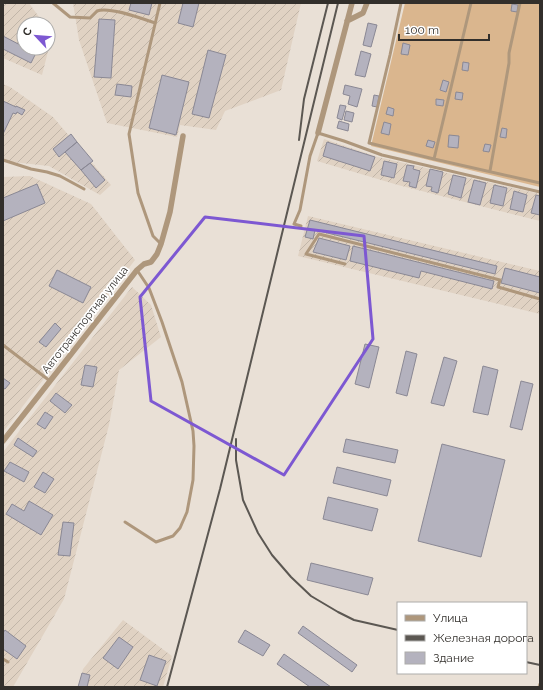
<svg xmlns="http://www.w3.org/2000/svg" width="543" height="690" font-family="Raleway,sans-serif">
<defs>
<pattern id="industrial-furrows" width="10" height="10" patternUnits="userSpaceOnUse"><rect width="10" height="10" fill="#e0d2c3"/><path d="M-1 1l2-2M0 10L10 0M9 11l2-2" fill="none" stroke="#c1b5a8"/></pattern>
</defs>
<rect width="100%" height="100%" fill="#e9e0d6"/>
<path fill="url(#industrial-furrows)" d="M3,3H29L44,24H24V48H48V29L52,36L42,75L3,58Z
M73,3H301L281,90L225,111L216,130L180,125L177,137L107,123L79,40Z
M3,84L10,87L53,117L111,185L100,195L49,166L3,161Z
M324,139L378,157L540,194V221L398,185L317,161Z
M30,176L91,204L135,260L3,432V177Z
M308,216L540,271V314L298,256Z
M132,287L151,305L161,337L119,370L109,425L64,599L13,687H3V452Z
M123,620L172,656L163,687H79L83,669Z"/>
<path fill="#dab68e" d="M405,3H540V187L371,146Z"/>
<path fill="#b4b2be" stroke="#8a8894" d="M131,3H152L149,15L129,10Z
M183,3H199L193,27L178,23Z
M512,4L518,5L517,12L511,11Z
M99,19L115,20L111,78L94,77Z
M368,23L377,25L371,47L363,45Z
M3,36L24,47V48H26L36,53L31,63L3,49Z
M403,43L410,45L408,55L401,54Z
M208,50L226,55L209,118L192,114Z
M361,51L371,54L365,77L355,75Z
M463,62L469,63L468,71L462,70Z
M162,75L189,82L176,135L149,128Z
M443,80L449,82L446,92L440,90Z
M117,84L132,86L131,97L115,95Z
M345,85L362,89L357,107L348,104L350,96L343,94Z
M456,92L463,93L462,100L455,99Z
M374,95L379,96L377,107L372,106Z
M436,99L444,100L443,106L436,105Z
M3,101L16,107V106L25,110L22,115L17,112L16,114L13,113L3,134Z
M340,105L346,106L342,120L337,118Z
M388,107L394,109L393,116L386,114Z
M346,111L354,113L352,122L344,120Z
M339,121L349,124L348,131L337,128Z
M384,122L391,124L389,135L381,133Z
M502,128L507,129L506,138L500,137Z
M71,134L77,142L59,157L53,149Z
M449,135L459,136L458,148L448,147Z
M428,140L435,142L433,148L426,146Z
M77,142L93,161L81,170L65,152Z
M327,142L375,157L370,171L323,156Z
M485,144L491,145L489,152L483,151Z
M384,161L397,164L394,178L381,175Z
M90,163L105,180L96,188L81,170Z
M407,165L414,166L413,169L420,171L416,188L409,186L410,182L403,181Z
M430,169L443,172L438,193L431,191L432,187L426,186Z
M453,175L466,178L461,198L448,194Z
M474,180L486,183L480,205L468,202Z
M37,184L45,203L3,221V198Z
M494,185L507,188L503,206L490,203Z
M514,191L527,195L523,212L510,209Z
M536,195L540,196V215L531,213Z
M310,220L497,266L495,274L315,230L313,239L305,237Z
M319,238L350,246L346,260L313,252Z
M353,246L494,281L492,289L421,271L419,278L350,261Z
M505,268L540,277V293L501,283Z
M57,270L91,287L83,303L49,286Z
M55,323L61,329L46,347L39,342Z
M365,344L379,347L369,388L355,384Z
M406,351L417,354L407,396L396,393Z
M444,357L457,361L444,406L431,403Z
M85,365L97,367L93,387L81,385Z
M483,366L498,370L488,415L473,412Z
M3,378L10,383L5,389L3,388Z
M521,381L533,384L522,430L510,427Z
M56,393L72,405L65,413L50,401Z
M45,412L53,417L45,429L37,424Z
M18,438L37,451L33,457L14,445Z
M346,439L398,450L395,463L343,452Z
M442,444L505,460L481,557L418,541Z
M10,462L29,472L24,482L4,471Z
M337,467L391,480L387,496L333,483Z
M43,472L54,479L45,493L34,487Z
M328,497L378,509L372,531L323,519Z
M29,501L53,515L41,535L6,514L12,504L24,511Z
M63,522L74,523L70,556L58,555Z
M311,563L373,578L368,595L307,580Z
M303,626L357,665L352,672L298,633Z
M5,630L26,646L17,659L3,649V633Z
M245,630L270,645L263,656L238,642Z
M119,637L133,647L118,669L103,658Z
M284,654L331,687H310L277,664Z
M149,655L166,661L157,686L140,680Z
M82,673L90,675L87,687H78Z"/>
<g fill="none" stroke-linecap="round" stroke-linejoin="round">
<path stroke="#ae977c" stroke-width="3" d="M53,3L70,17L90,18C92,16 95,13 97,11C109,6 143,19 155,23
M160,3L129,134L138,193L153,236L161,244
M401,3L390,55L369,143L434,159L540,183
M434,159L471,3
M3,160L31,169L47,172L60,176L84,189
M490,171L509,63V53L520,3
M301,226L294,224L300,210L310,156L318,133L344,141L382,155L540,192
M345,264L306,254L319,234L500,280L498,287L540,299
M3,345L50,381
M125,522L156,542L173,536L180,528L187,512L193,480L194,446L193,431L182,382L162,322L149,288L137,270
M3,659L8,662
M539,687L540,684"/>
<path stroke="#ae977c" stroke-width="5.5" d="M347,21L363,13L367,3
M318,133L352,3
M3,441L137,270L144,264L151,262L157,254L161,244L170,212L183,136"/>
<path stroke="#5b5752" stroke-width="2" d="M299,140L304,99L328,3
M236,439V460L243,500L258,533L272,555L291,577L311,596L338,612L354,620L398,630
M526,662L540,665
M167,687L220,489L338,3"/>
</g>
<path fill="none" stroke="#7d58d2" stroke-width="3" stroke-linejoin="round" d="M205,217L364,236L373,339L284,475L151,401L140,297Z"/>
<g text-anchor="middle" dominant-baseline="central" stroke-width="3.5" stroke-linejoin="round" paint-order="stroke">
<g font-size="11" fill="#322f2b" stroke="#fff">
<text transform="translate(85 320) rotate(-52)">Автотранспортная улица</text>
</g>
</g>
<rect width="543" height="690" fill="none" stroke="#322f2b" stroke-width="8"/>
<rect x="397" y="602" width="130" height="72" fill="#ffffff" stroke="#adacaa"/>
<rect x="405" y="615" width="20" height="6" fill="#ae977c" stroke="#adacaa"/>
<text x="433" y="622" font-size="12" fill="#322f2b">Улица</text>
<rect x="405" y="635" width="20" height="6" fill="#5b5752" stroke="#adacaa"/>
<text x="433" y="642" font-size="12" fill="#322f2b">Железная дорога</text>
<rect x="405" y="652" width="20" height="12" fill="#b4b2be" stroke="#adacaa"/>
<text x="433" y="662" font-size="12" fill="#322f2b">Здание</text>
<g transform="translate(36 36) rotate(296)"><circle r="19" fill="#ffffff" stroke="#adacaa"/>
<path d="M0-3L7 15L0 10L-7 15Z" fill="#7d58d2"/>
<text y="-6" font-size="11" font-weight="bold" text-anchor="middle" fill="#322f2b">С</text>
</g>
<path d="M399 34v6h90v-6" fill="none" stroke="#322f2b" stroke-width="2"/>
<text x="405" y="34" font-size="12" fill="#322f2b" stroke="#ffffff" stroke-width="3" paint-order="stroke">100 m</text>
</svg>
